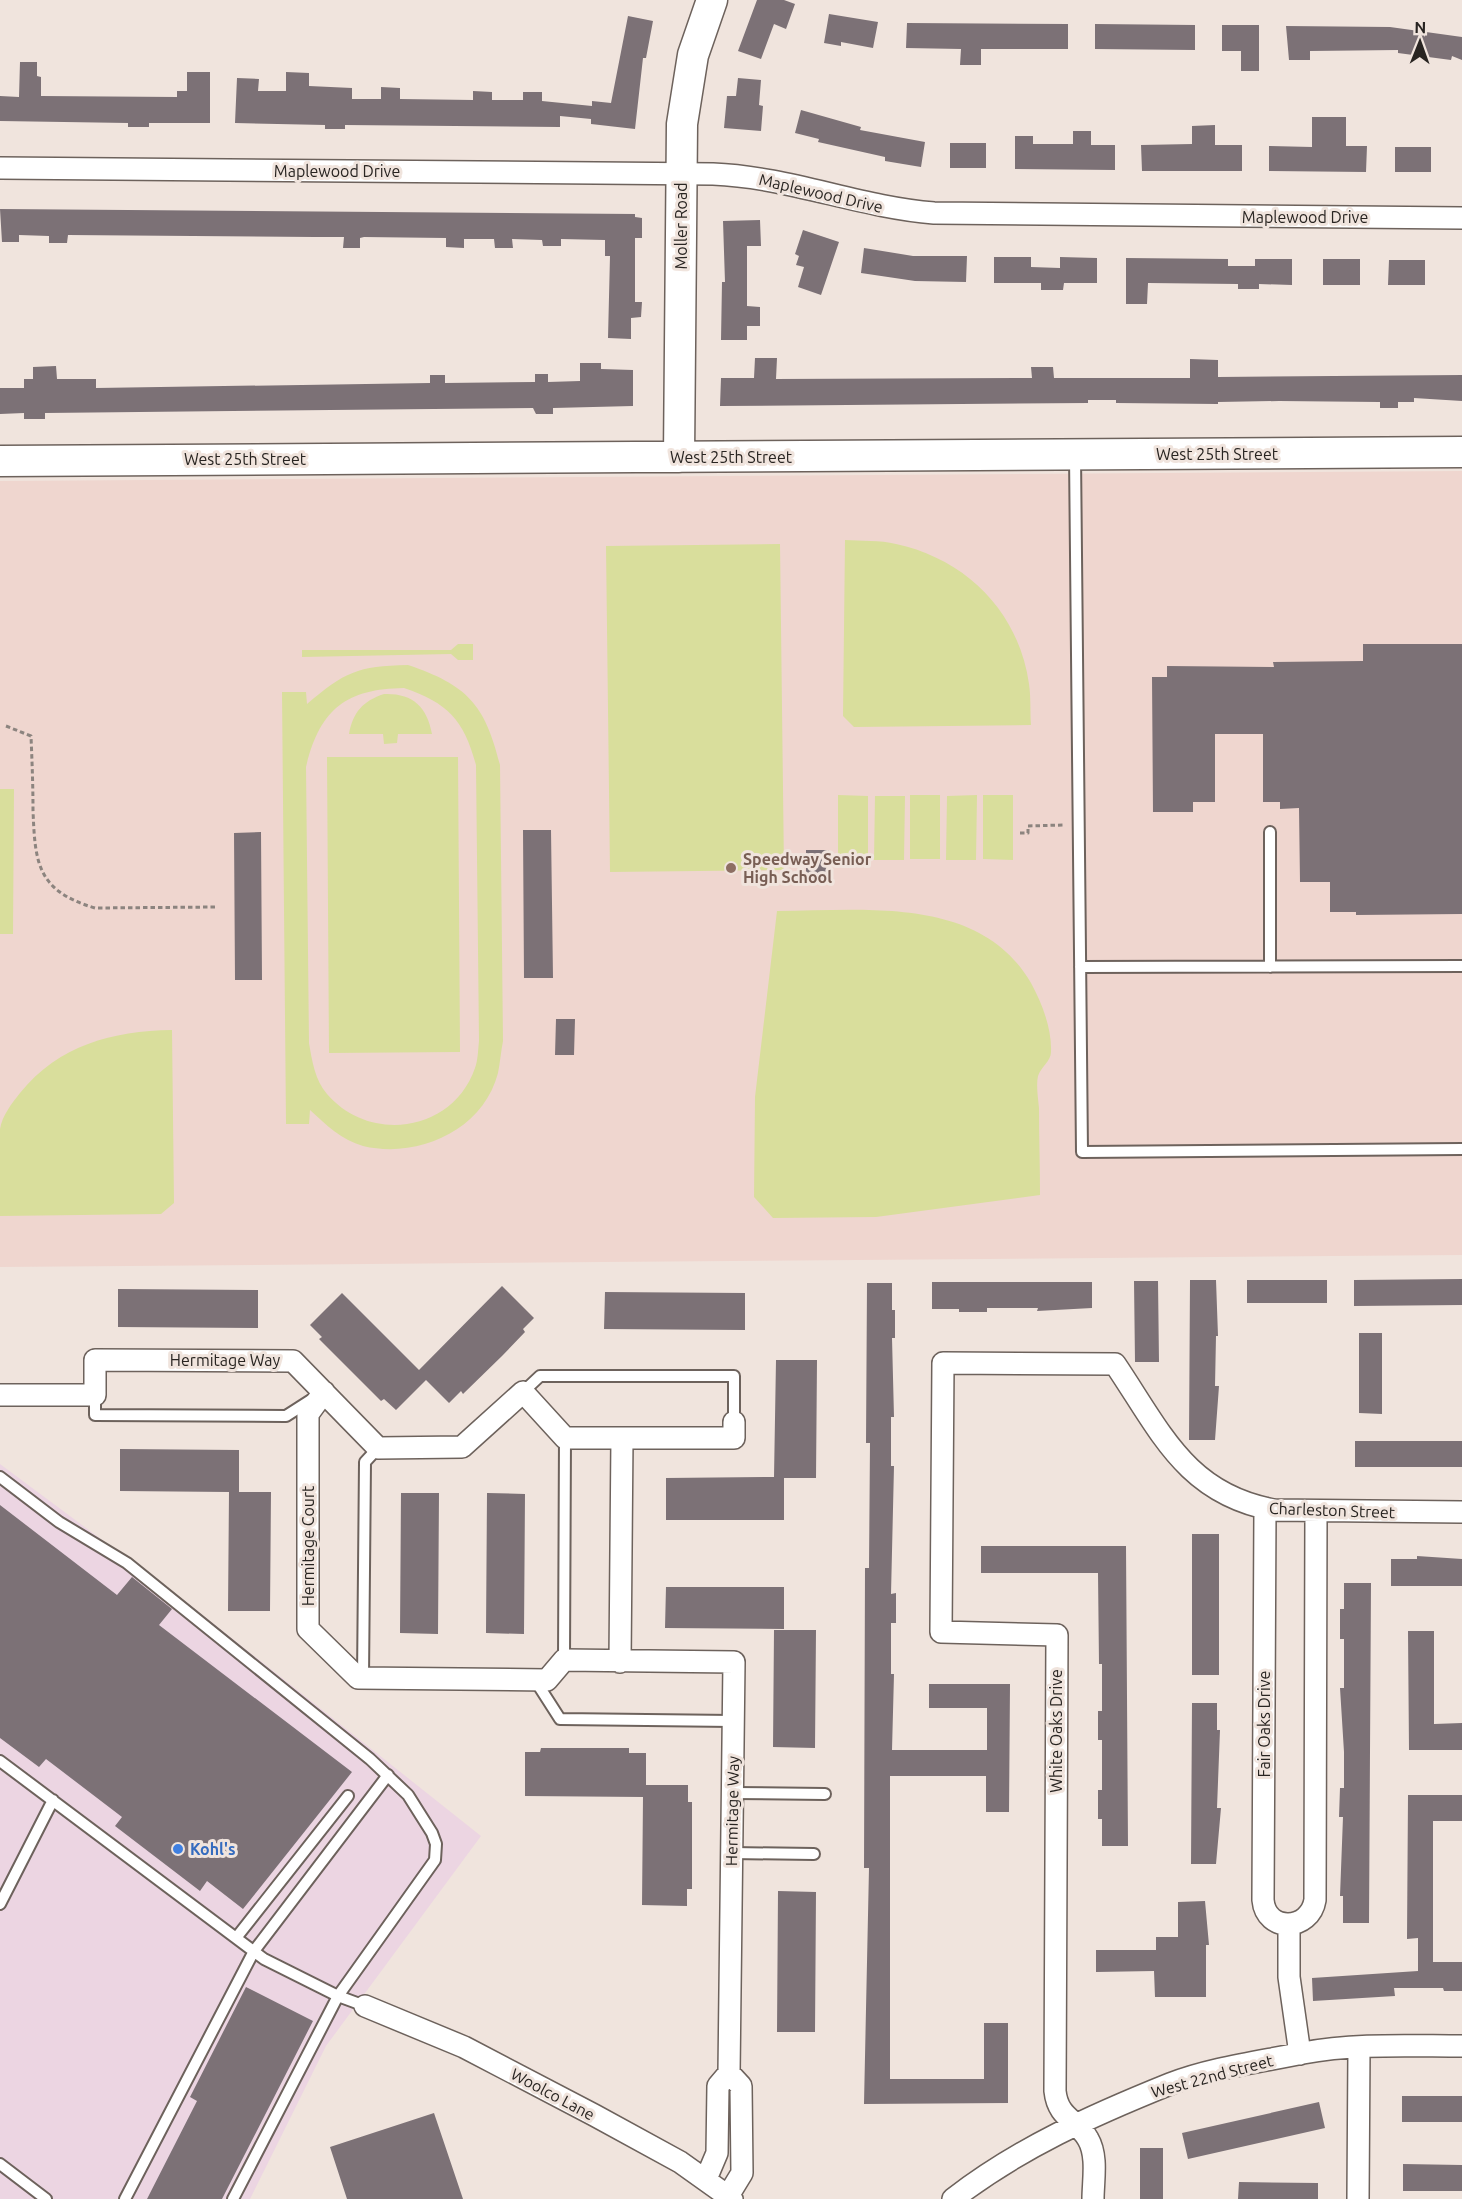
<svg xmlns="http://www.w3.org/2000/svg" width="1462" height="2199" font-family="Ubuntu,sans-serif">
<rect width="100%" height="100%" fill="#f0e4dd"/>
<path fill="#ecd5e2" d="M0,1464L195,1609L481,1836L326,2046L250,2199H0Z"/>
<path fill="#efd6cf" d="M1462,471V1255L0,1267V481Z"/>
<path fill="#d9de9c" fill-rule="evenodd" d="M845,540C861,541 880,540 896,544C966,559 1019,612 1029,684C1031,697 1030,712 1031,725L854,727L843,716Z
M780,544L784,870L610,872L606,546Z
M458,644H473V660H458L451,654L302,657V650H451Z
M408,665C467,685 485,704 500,765L503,1041C501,1051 500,1063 498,1073C483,1131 417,1159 363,1146C342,1140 326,1125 310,1110L309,1124H286L282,692H306L307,704C345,672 357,666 408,665ZM404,688C448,703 464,720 476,765L479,1041C478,1050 478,1060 475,1068C453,1132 370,1144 327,1094C315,1080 312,1061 309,1043L306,767C320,709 346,689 404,688Z
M384,694C412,693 427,706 432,734H398L397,743L384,744L383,734H349C353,712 363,701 384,694Z
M327,757H458L460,1052L329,1053Z
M0,789H14L13,934H0Z
M838,795L868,796V860L838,859Z
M910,795H940V859H910Z
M977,795L976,860H946L947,796Z
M983,795H1013V860L983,859Z
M875,796H905L904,860H874Z
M777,911C864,911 980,895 1031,983C1042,1003 1052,1029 1051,1052C1051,1061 1041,1067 1038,1076C1036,1085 1038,1098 1039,1108C1039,1137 1040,1166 1040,1195L876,1217L773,1218L754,1197L755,1097Z
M172,1030L174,1203L161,1214L0,1216C0,1188 0,1157 0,1129C2,1116 12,1103 20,1093C59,1045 112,1031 172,1030Z"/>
<path fill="#7c7176" d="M757,0H784L795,4L786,29L774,24L761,59L738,51Z
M829,14L878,22L873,48L841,42V46L824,43Z
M628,16L653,21L646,58H643L635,129L591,124V119L560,116V127L345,125V129H325V125L235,123L237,78L259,79L258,91H286V72L309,73V86L352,88V99H381V87L400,88V99L473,100V91L492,92V100H523V92H542V101L592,106V101L611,103Z
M907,23L1068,24V49H981V65H960L961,49L906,48Z
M1095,24L1195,25V50L1095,49Z
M1222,25H1259V71H1241V51H1222Z
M1286,26L1390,27L1462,37V60L1452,56L1451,60L1398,53V50L1310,51V60H1289Z
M20,62H37V76L41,77V96L177,97V91H187V72H210V123H149V127H128V123L0,121V96L19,97Z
M738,78L761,80L759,105L763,106L761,131L724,128L727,96H736Z
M801,110L861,127L860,130L925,142L921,167L885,161V157L818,142L819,139L795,133Z
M1312,117H1346V146H1367L1366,172L1269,171V146L1312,147Z
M1215,125V145H1242V171H1142L1141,145L1192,144V126Z
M1073,131H1091V145H1115V170L1015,169V136H1033V144H1073Z
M950,143H986V168H950Z
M1395,147H1431V172H1395Z
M0,209L635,214V217L642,218V238H635V302H642L641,317L631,318V339L608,338L610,256H605V240L561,239V246H543L542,240L512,239L513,248H495L494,239H464V248L446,247V238L364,237L360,238V248H343L344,237H315L68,235L67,243H49V236L19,235V242H2Z
M760,220L761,246H747V306L760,307V326H747V340H721L722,282H725L723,221Z
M803,230L839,242L821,295L798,287L804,267L796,265L799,256L795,254Z
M864,248L913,256H967L966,282L915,281L861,273Z
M994,257H1031V267L1060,268V257L1097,258V283H1064L1063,290H1041V283H994Z
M1126,258L1228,259V266H1255V259H1292V285L1259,284V289H1238V284L1148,283L1147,304H1126Z
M1323,259H1360V285H1323Z
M1389,260H1425V285H1388Z
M755,358H777L776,379L1032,378L1031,367H1053L1054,378H1190V359L1218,360V377L1462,375V401L1414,398V402H1398V408H1380V402L1279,401L1218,402V404L1116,403V400H1088V403L720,406L721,378H754Z
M580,363H601V369L633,370V406L553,408V414H536L533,408L45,413V419H24V413L0,414V388H24V379H33V367L56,366L57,379H96V388L430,383V375H445V383L535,382V374H548V382L580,381Z
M1363,644H1462V914L1356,915V912H1330V882H1300L1299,808L1280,809V802H1263V734H1215V802H1193V812H1153L1152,677H1167V666L1274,667L1273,662L1363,661Z
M523,830H551L553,978H524Z
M261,832L262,980H235L234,833Z
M806,850H829V878H806Z
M556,1019H575L574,1055H555Z
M1462,1279V1305L1354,1306V1280Z
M1190,1280H1216L1218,1336H1216L1215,1386H1219L1215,1440H1189Z
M1247,1280H1327V1303H1247Z
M1134,1281H1158L1159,1362H1135Z
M932,1282H1092V1308L1037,1311L1038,1308H987V1312H959V1309H932Z
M867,1283H892V1310H895V1338H892L894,1417H891V1466H894L891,1594L896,1593V1623H891V1674H894L892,1750H987V1708H929V1684H1010L1009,1812H986V1776H890V2079H984V2023H1008V2103L864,2104L869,1868H864L865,1568H869L870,1443H866Z
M502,1286L534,1318L523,1329L525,1332L502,1356L463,1394L461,1391L449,1403L426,1380L396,1410L384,1399L381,1401L319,1339L322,1337L310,1325L342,1293L419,1370Z
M118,1289L258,1290V1328L118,1327Z
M605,1292L745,1293V1330L604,1329Z
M1359,1333H1382V1414L1359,1413Z
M776,1360H817L816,1478H784V1520H666V1478L774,1477Z
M1355,1441H1462V1467H1355Z
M120,1449L239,1450V1492H271L270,1611H228L229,1492L120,1491Z
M401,1493H439L438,1634L400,1633Z
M487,1493L525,1494L524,1634L486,1633Z
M0,1505L117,1595L132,1577L172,1609L159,1625L352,1772L243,1909L207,1881L200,1891L115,1826L122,1817L46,1759L39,1767L0,1738Z
M1192,1534H1219V1675H1192Z
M981,1546H1126L1128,1846H1102V1819H1098V1790H1102V1740H1098V1711H1102V1664H1099L1098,1573H981Z
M1417,1556L1462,1559V1586H1391V1559H1417Z
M1344,1583H1371L1369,1923H1343V1896H1340L1343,1817H1339L1340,1788H1344V1752L1340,1688H1344V1639H1340V1609H1344Z
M666,1587H784V1629L665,1628Z
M774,1630H816L815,1748L773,1747Z
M1408,1631H1434V1724L1462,1723V1750H1409Z
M1192,1703H1217V1730H1220L1217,1808H1221L1216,1864H1191Z
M541,1748H629V1753H646V1785H688V1802H692V1889H687V1906L642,1905L643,1797L525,1796V1752H540Z
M1408,1795H1462V1821H1433V1962H1462V1991H1444L1443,1988H1394L1395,1996L1313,2001L1312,1978L1418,1971V1938L1407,1939Z
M778,1891L816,1892L815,2032H777Z
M1205,1901L1209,1945H1206V1997H1155L1154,1971L1096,1972V1950H1156V1937H1178V1902Z
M246,1987L313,2021L222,2199H147L197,2101L190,2097Z
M1402,2096H1462V2122H1402Z
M1319,2102L1325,2128L1188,2159L1182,2133Z
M434,2113L463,2199H347L330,2147Z
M1140,2148H1163V2199H1140Z
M1403,2164L1462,2165V2191H1403Z
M1239,2182L1318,2183V2199H1238Z"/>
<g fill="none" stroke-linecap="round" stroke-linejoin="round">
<defs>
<path id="lane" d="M1075,455L1082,1152L1462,1149
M1270,832V967
M1080,967L1462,966
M523,1392L540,1376H734V1422
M95,1395V1415L286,1416L311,1400
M0,1477L59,1522L127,1563L370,1759L408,1795L432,1833L436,1844L435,1860L338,1996L233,2199
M564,1660L565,1438
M363,1678L365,1462L378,1448
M535,1680L560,1719L733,1721
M0,1761L264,1959L338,1996L365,2006
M733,1793L825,1794
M732,1853L814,1854
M0,1904L53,1800
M236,1938L348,1796
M0,2164L46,2199
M125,2199L254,1951L388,1775"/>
<path id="street" d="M0,168L713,174C789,177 859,207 934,213L1462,218
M324,1392L308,1414V1629L358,1678L547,1680L564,1660L734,1662L729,2073L718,2086L717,2153L706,2179
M0,1395H95V1360L293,1361L378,1448L462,1447L523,1392L565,1438H734V1422
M1265,1508L1263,1900C1266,1933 1310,1931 1315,1900L1316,1511
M620,1662L622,1438
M1289,1924V1977L1300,2054
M365,2006L464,2047L594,2115L680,2162L732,2199
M728,2196L742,2173L741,2086L729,2073
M953,2199C1019,2148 1093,2115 1170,2084C1211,2068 1259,2062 1303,2053C1354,2043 1410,2046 1462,2046
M1093,2199C1093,2181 1098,2156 1088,2139C1077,2119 1058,2119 1055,2091L1057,1635L941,1632L943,1363L1115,1364C1161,1432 1186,1494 1274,1510L1462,1512
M1358,2199L1359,2048"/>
<path id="secondary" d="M679,457L682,124L693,55L712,0
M0,461L1462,452"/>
</defs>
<use href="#lane" stroke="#6d625c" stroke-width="14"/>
<use href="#street" stroke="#6d625c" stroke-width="24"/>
<use href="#secondary" stroke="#6d625c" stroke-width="33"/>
<path stroke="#8c847f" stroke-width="3" stroke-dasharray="4.5 3" stroke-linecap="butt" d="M6,726L31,736C32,761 33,785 33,810C35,863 37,891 95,908L216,907
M1020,833H1028V826L1063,825"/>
<use href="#lane" stroke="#fff" stroke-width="10"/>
<use href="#street" stroke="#fff" stroke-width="21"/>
<use href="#secondary" stroke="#fff" stroke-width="30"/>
</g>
<circle fill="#8d6e63" stroke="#f0e4dd" stroke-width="2" cx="731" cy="868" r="6"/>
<circle fill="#3f7fe0" stroke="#f0e4dd" stroke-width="2" cx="178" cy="1849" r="6"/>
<g text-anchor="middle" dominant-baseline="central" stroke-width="6" stroke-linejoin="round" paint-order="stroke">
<g font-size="16" fill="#282421" stroke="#f0e4dd">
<text x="337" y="171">Maplewood Drive</text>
<text transform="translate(821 193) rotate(13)">Maplewood Drive</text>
<text x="1305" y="217">Maplewood Drive</text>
<text transform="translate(681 226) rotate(-90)">Moller Road</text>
<text x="1217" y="454">West 25th Street</text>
<text x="731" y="457">West 25th Street</text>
<text x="245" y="459">West 25th Street</text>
<text x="225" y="1360">Hermitage Way</text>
<text transform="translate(1332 1510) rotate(2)">Charleston Street</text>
<text transform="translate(308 1546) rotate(-90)">Hermitage Court</text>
<text transform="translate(1264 1724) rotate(-90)">Fair Oaks Drive</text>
<text transform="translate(1056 1731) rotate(-90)">White Oaks Drive</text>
<text transform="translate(732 1811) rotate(-89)">Hermitage Way</text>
<text transform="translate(1212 2076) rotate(-15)">West 22nd Street</text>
<text transform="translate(553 2094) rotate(28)">Woolco Lane</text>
</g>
<g font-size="16" font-weight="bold" fill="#785e54" stroke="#f0e4dd" text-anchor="start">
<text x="743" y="859">Speedway Senior<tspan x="743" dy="18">High School</tspan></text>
</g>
<g font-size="16" font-weight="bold" fill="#366cbe" stroke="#f0e4dd" text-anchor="start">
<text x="190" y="1849">Kohl's</text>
</g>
</g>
<g transform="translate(1420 42) rotate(1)" stroke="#f0e4dd" stroke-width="4.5" paint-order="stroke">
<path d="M0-4.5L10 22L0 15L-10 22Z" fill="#282421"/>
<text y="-9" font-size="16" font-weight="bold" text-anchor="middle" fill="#282421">N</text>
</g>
</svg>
